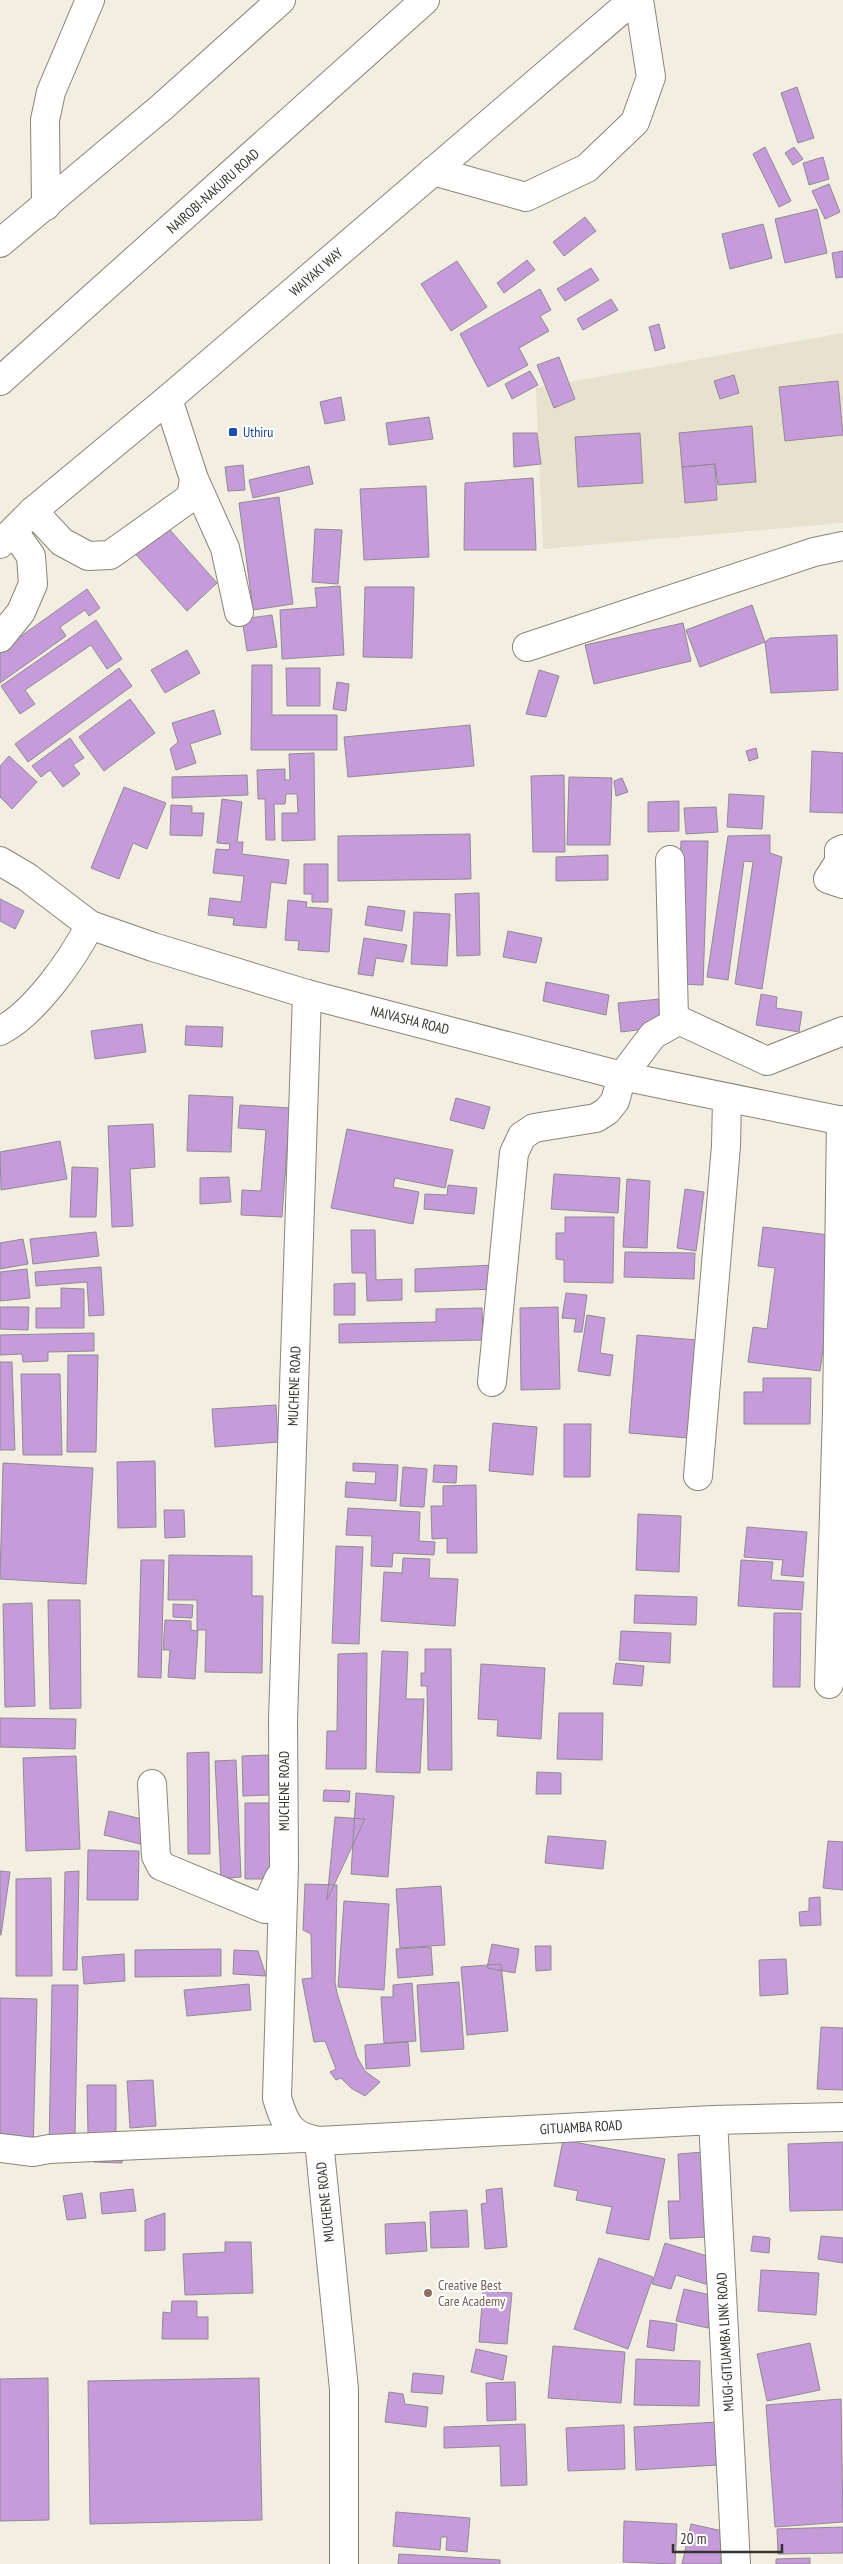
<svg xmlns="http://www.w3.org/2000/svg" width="843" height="2564" font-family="'PT Sans Narrow',sans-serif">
<rect width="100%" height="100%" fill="#f2eee1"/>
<path fill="#e8e1cd" d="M843,333V523L543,549L536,388Z"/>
<path fill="#c59cd9" stroke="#918a94" d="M797,87L814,138L798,143L781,93Z
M765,147L791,201L779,207L753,154Z
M794,147L803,159L793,165L785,153Z
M823,157L829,179L809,185L803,163Z
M829,184L840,212L825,219L812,191Z
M817,209L827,253L785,263L775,219Z
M585,217L596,231L564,256L553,242Z
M763,224L772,258L730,269L722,234Z
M843,251V277L836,278L832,253Z
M527,260L535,270L504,293L497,283Z
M457,261L487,307L451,331L421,284Z
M591,268L599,280L565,301L557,289Z
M540,289L551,310L540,316L549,331L519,348L528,365L488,387L460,334Z
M611,299L618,310L583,330L577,319Z
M659,324L665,348L655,351L649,327Z
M559,357L575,399L554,408L537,365Z
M530,371L538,385L512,399L505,384Z
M734,375L739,393L720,399L714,381Z
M838,381L843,435L785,441L779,387Z
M341,397L345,420L325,424L320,402Z
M429,417L433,439L389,445L386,423Z
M752,426L756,482L718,485L715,464L682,467L679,433Z
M513,433H537L541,464L514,467Z
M640,433L643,483L578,487L575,437Z
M715,464L717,500L685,503L682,467Z
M243,465L245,490L228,491L225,467Z
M309,466L313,484L253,498L249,480Z
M533,478L536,550H464L465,483Z
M426,486L429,557L364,560L360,489Z
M279,497L293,604L253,610L239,503Z
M162,521L217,583L187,611L131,549Z
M315,529L342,530L338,584L312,582Z
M340,586L344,655L282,659L280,610L317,607L315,588Z
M365,587H414L412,658L363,657Z
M87,589L100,608L89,616L85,610L60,627L66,636L0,683V651Z
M752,605L765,642L700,667L686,630Z
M272,615L277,647L247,651L242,619Z
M96,620L122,659L107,669L91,645L25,690L35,704L20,714L1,686Z
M683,623L691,661L594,684L585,645Z
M837,635L838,690L771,693L765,642L770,638Z
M187,650L200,673L165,693L151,670Z
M252,665H272V715H337V750H251Z
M119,668L132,686L28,762L15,744Z
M286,668H320V706H287Z
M539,670L559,676L546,717L526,714Z
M337,682L349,684L346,711L333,709Z
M130,699L155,733L104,771L79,737Z
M214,710L221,734L190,744L196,763L176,770L170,749L178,742L172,723Z
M470,725L474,766L348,777L344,737Z
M70,738L84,758L73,765L80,774L63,787L50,770L41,777L32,766Z
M756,748L758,758L749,761L746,751Z
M812,751L843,753V813L810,812Z
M314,753L315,840L282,841V813H298L297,794H286L285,804H274L275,840H266L265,799H258L257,770L285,769V780H290L289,754Z
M9,756L37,782L12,809L0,797V766Z
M247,775L248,795L172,798V777Z
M564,775L565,852H533L531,776Z
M569,777L612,778L610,845H567Z
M622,778L628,792L616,796L614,781Z
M124,787L166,803L147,849L133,843L119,879L91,868Z
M729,794L764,796L762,829L727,827Z
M222,799L242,802L237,842H243L242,854L289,860L286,884L271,882L266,928L233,925L234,918L208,915L210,898L241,902L244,876L213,873L216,849L229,850L230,844L217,843Z
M679,801V831L648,832V802Z
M171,805L192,806V813H204L202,836L170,835Z
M716,807L718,832L686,834L684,808Z
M470,834L471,879L338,881V836Z
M770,835V853L782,857L762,989L735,984L753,862L744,861L728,980L707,977L728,836Z
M681,841H708L703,985L676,984Z
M608,855V880L556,881V857Z
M304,864H328V902H312V894H304Z
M479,893L480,955L457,956L455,894Z
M0,899L24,911L15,929L0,921Z
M288,900L307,902L306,907L332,909L329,952L298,950L299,941L285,940Z
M368,906L405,911L402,931L365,925Z
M414,912L450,914L447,966L411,964Z
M508,931L542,938L536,963L503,957Z
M364,938L407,945L403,962L376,958L373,976L358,974Z
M546,982L609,995L606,1015L543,1001Z
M761,994L777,997L776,1008L802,1012L799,1032L756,1025Z
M660,999L662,1027L621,1032L618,1003Z
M142,1024L146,1052L95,1059L91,1031Z
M186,1026L223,1027L222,1047L185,1045Z
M189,1095L233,1097L231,1152L187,1151Z
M456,1098L490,1107L484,1129L450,1120Z
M240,1105L290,1108L282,1217L241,1215L242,1190L261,1191L266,1130L238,1128Z
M153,1124L155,1167L130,1169L133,1226L112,1227L108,1126Z
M347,1129L453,1150L445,1188L395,1178L393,1187L419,1192L413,1224L331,1208Z
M60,1141L67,1179L1,1190L0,1152Z
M72,1167L98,1168L96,1217H70Z
M554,1174L620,1178L618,1213L551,1209Z
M229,1177L231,1202L200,1204V1178Z
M627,1179L650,1181L647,1248L623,1247Z
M448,1185L477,1188L474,1214L424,1209L425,1194L447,1195Z
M685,1189L704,1192L696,1251L677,1248Z
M565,1217H614L613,1283L564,1282V1260L556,1259V1233H565Z
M763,1227L838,1236L820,1371L748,1362L753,1327L767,1329L775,1268L758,1266Z
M351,1230H375L376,1280L402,1279V1300L367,1301L366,1273H352Z
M96,1232L99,1256L33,1264L30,1239Z
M23,1239L28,1264L0,1269V1243Z
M625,1252L695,1253L694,1279L624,1277Z
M494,1265L496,1289L415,1292V1269Z
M101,1267L104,1315L89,1316L87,1282L36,1286L35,1272Z
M27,1269L30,1298L0,1301V1272Z
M355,1283V1315H334V1284Z
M61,1288L84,1289V1328H36V1308H61Z
M566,1293L587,1295L582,1332H574L576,1319L562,1318Z
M0,1307H29L28,1330L0,1329Z
M558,1307L560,1389L521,1390L520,1308Z
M482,1308L483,1340L339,1343V1324L436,1322V1309Z
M587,1315L605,1318L600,1353L613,1355L610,1376L578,1371Z
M94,1333V1351L48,1352V1361L23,1362L22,1354L0,1355V1335Z
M637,1335L697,1340L688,1438L629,1433Z
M68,1355H98L96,1452H67Z
M0,1362H12L15,1450H0Z
M21,1374H60L62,1455H23Z
M763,1378H811L810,1424H744V1392H763Z
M276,1405L278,1442L215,1447L212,1409Z
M493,1423L537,1427L533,1475L489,1471Z
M564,1424H591L590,1477H564Z
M155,1461L156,1527L118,1528L117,1462Z
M3,1463L93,1468L86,1584L0,1579Z
M353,1463L398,1465L396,1501L345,1497L346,1482L375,1484L376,1472L353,1471Z
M434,1465L457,1466L456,1483L433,1482Z
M403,1467L427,1469L424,1507L400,1506Z
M476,1485L477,1553H447V1538L432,1539L431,1506H443V1486Z
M348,1508L420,1512L419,1541L435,1542L434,1555L393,1553L392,1567L371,1566L372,1536L346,1535Z
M164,1510H184L185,1537L165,1538Z
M638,1514L681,1516L679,1572L636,1570Z
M747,1527L807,1532L803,1577L781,1575L783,1560L744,1557Z
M336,1546L363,1547L359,1644L332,1643Z
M169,1555L252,1556V1596H263L262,1673L205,1672L206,1630H197V1600H168Z
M403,1558L430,1559L429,1578L458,1579L455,1626L381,1621L384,1572L402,1573Z
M141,1560H164L161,1678L138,1677Z
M741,1560L773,1562L771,1580L804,1582L802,1610L738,1606Z
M635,1595L697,1597L696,1625L634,1623Z
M48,1600H80L81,1708L50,1709Z
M32,1603L35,1706L5,1707L3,1604Z
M173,1604L193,1605L192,1618L173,1617Z
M774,1613H801L800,1687H773Z
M165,1620L191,1621V1630L198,1631L195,1679L168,1677L170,1650H163Z
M621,1631L671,1633L670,1663L619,1660Z
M425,1649H451L452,1770H428L427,1686H421V1673H425Z
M382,1651L408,1652L406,1699H424L420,1773L376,1772Z
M367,1653L366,1769H326L327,1731H337L338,1654Z
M616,1663L644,1666L642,1686L613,1684Z
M481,1664L545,1668L541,1739L497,1736L498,1720L478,1719Z
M559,1713H603L602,1760L557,1759Z
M0,1718L76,1719L75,1749L0,1747Z
M209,1752L210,1854H188L187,1753Z
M269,1755L270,1795L243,1796L242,1756Z
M76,1756L80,1849L26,1851L23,1758Z
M236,1760L241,1877L221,1879L215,1761Z
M537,1772L561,1773V1794H536Z
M324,1790L350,1791L349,1802L323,1801Z
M356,1793L394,1796L388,1877L351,1874Z
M245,1803H272V1879H245Z
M109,1811L154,1822L148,1846L104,1835Z
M335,1817L365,1819L327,1900Z
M548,1836L606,1841L603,1869L545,1863Z
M828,1841L843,1842V1890L823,1888Z
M88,1850L139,1851L138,1900H87Z
M0,1871L10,1872L1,1935H0Z
M79,1871L77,1970H63L65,1872Z
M51,1878L52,1976H16V1879Z
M305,1884L337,1885L335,1982L337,1993L357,2057L365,2071L380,2082L365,2096L351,2088L341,2078L336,2080L330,2072L336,2069L325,2041L314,2042L302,1979L312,1978L311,1934L303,1930Z
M441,1886L445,1945L400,1948L396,1889Z
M820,1897L821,1925L800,1926L799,1912L809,1911V1898Z
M344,1901L389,1904L384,1990L338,1987Z
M492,1944L519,1949L515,1973L487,1968Z
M535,1946H551V1970L536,1971Z
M431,1947L433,1975L398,1978L396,1949Z
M221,1949V1976L135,1977V1950Z
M234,1950L258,1951L266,1976L233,1974Z
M124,1954L125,1981L84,1984L82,1957Z
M786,1959L788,1994L760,1996L759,1960Z
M501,1964L508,2031L467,2035L461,1967Z
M459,1982L464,2049L421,2052L417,1985Z
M412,1983L416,2041L384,2043L381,1997H393V1985Z
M249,1984L251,2010L187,2016L184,1990Z
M52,1985H78L75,2135L49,2149Z
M0,1998L37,1999L33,2152L0,2148Z
M821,2027L843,2028V2090L817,2089Z
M408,2042L410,2066L366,2069L365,2045Z
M153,2080L156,2126L130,2128L127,2081Z
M87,2085H116V2134H88Z
M563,2140L665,2159L649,2240L606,2233L612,2207L576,2200L578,2191L554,2186Z
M843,2142V2210L790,2211L788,2144Z
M94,2151L123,2153L122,2163L94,2162Z
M704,2152L707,2237L670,2239L668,2201H680L678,2154Z
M502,2188L507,2247L485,2249L481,2204L487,2203L486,2190Z
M133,2189L136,2211L102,2214L100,2193Z
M82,2193L86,2218L67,2220L63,2196Z
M467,2210L469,2247L431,2248L430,2212Z
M165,2213V2250L145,2251V2220Z
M425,2222L427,2251L386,2254L385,2224Z
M753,2236L770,2238L769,2253L751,2251Z
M821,2236L843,2238V2263L818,2259Z
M225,2242H251L253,2293L185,2295L183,2254L225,2252Z
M665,2243L720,2260L712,2286L676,2275L671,2289L652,2284Z
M599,2258L653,2277L628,2349L574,2329Z
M761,2270L819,2273L816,2315L758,2311Z
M684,2289L715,2296L708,2328L676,2321Z
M483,2291L512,2293L507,2344L479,2342Z
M172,2301H197V2317H208V2339H162L163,2312L171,2313Z
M650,2320L677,2324L674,2351L647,2347Z
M810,2343L820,2390L767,2401L757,2354Z
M553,2346L625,2352L621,2403L548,2398Z
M476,2349L507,2356L503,2380L471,2372Z
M636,2359L700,2361L699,2406L634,2405Z
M413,2373L444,2376L442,2394L411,2392Z
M48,2378L49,2520L0,2521V2379Z
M259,2378L262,2520L90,2524L88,2381Z
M515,2382L516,2420L487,2421L486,2383Z
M389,2392L403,2394L405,2404L428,2407L426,2427L385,2422Z
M841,2399L843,2522L775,2527L766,2405Z
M717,2422L718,2465L636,2470L634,2427Z
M525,2424L527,2485L501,2486L500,2446L444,2448V2427Z
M624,2425L625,2469L568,2471L566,2428Z
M396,2512L470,2518L467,2552L446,2550L447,2537H441L440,2550L393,2546Z
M624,2521L677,2524L675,2564L623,2562Z
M691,2524L727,2532L720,2564H682Z
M843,2527V2553L778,2554L777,2529Z
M399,2554L500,2560V2564H398Z
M810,2558V2564H776V2559Z"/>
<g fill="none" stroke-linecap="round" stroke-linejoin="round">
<defs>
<path id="minor" d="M433,171L526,197L587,168L635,122L651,77L639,0
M46,206L45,120L51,92L90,0
M0,243L162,107L281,0
M194,479L225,548L239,612
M33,511L62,542L88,556L110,555L191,497L194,479L168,399
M527,647L814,552L843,546
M843,849L839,851V862L828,879L843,884
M670,860L674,1018
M307,994L283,1720L284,1865L277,2098C285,2124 290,2136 319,2141L344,2389V2564
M0,1031C35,1013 72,960 90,925
M492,1382L514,1153L522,1136L534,1128L596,1118L607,1111L615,1101L622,1076L653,1035L676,1022L674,1018L767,1061L843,1031
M698,1476L726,1146L727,1099
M829,1684L837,1411L841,1120
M152,1784L156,1856L161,1866L265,1909L279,1878
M713,2120L736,2564
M319,2141L713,2120L843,2117
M0,2148L33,2152L49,2149L303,2138"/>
<path id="major" d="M0,638L21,612L33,584L31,556L14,532
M0,861L27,877L90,925L153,947L307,994L622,1076L843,1121"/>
<path id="highway" d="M0,381L425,0
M0,544L33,511L168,399L633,0"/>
</defs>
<use href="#minor" stroke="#898579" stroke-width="30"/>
<use href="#major" stroke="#898579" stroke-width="30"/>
<use href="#highway" stroke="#898579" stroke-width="30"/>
<use href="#minor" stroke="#fff" stroke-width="28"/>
<use href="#major" stroke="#fff" stroke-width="28"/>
<use href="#highway" stroke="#fff" stroke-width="28"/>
</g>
<rect fill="#1a4fb4" stroke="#fff" stroke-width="2" x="228" y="427" width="10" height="10" rx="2.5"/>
<circle fill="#8d6e63" stroke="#fff" stroke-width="2" cx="428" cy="2293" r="5"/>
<g text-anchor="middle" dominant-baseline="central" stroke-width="4.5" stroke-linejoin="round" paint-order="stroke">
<g font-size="14" fill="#36342f" stroke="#fff">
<text transform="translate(213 191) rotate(-42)">NAIROBI-NAKURU ROAD</text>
<text transform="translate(316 272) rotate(-41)">WAIYAKI WAY</text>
<text transform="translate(410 1020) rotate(14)">NAIVASHA ROAD</text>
<text transform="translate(294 1386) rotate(-88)">MUCHENE ROAD</text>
<text transform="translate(284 1791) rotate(-90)">MUCHENE ROAD</text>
<text transform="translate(581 2127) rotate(-3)">GITUAMBA ROAD</text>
<text transform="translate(325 2202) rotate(-96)">MUCHENE ROAD</text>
<text transform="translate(725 2342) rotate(-93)">MUGI-GITUAMBA LINK ROAD</text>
</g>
<g font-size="14" fill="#164399" stroke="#fff" text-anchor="start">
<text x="243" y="432">Uthiru</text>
</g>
<g font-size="14" fill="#785e54" stroke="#fff" text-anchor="start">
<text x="438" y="2285">Creative Best<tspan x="438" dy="16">Care Academy</tspan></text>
</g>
</g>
<path d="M673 2544v8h109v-8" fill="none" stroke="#36342f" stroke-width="2.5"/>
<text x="680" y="2544" font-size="15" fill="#36342f" stroke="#ffffff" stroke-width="4" paint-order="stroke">20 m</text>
</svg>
